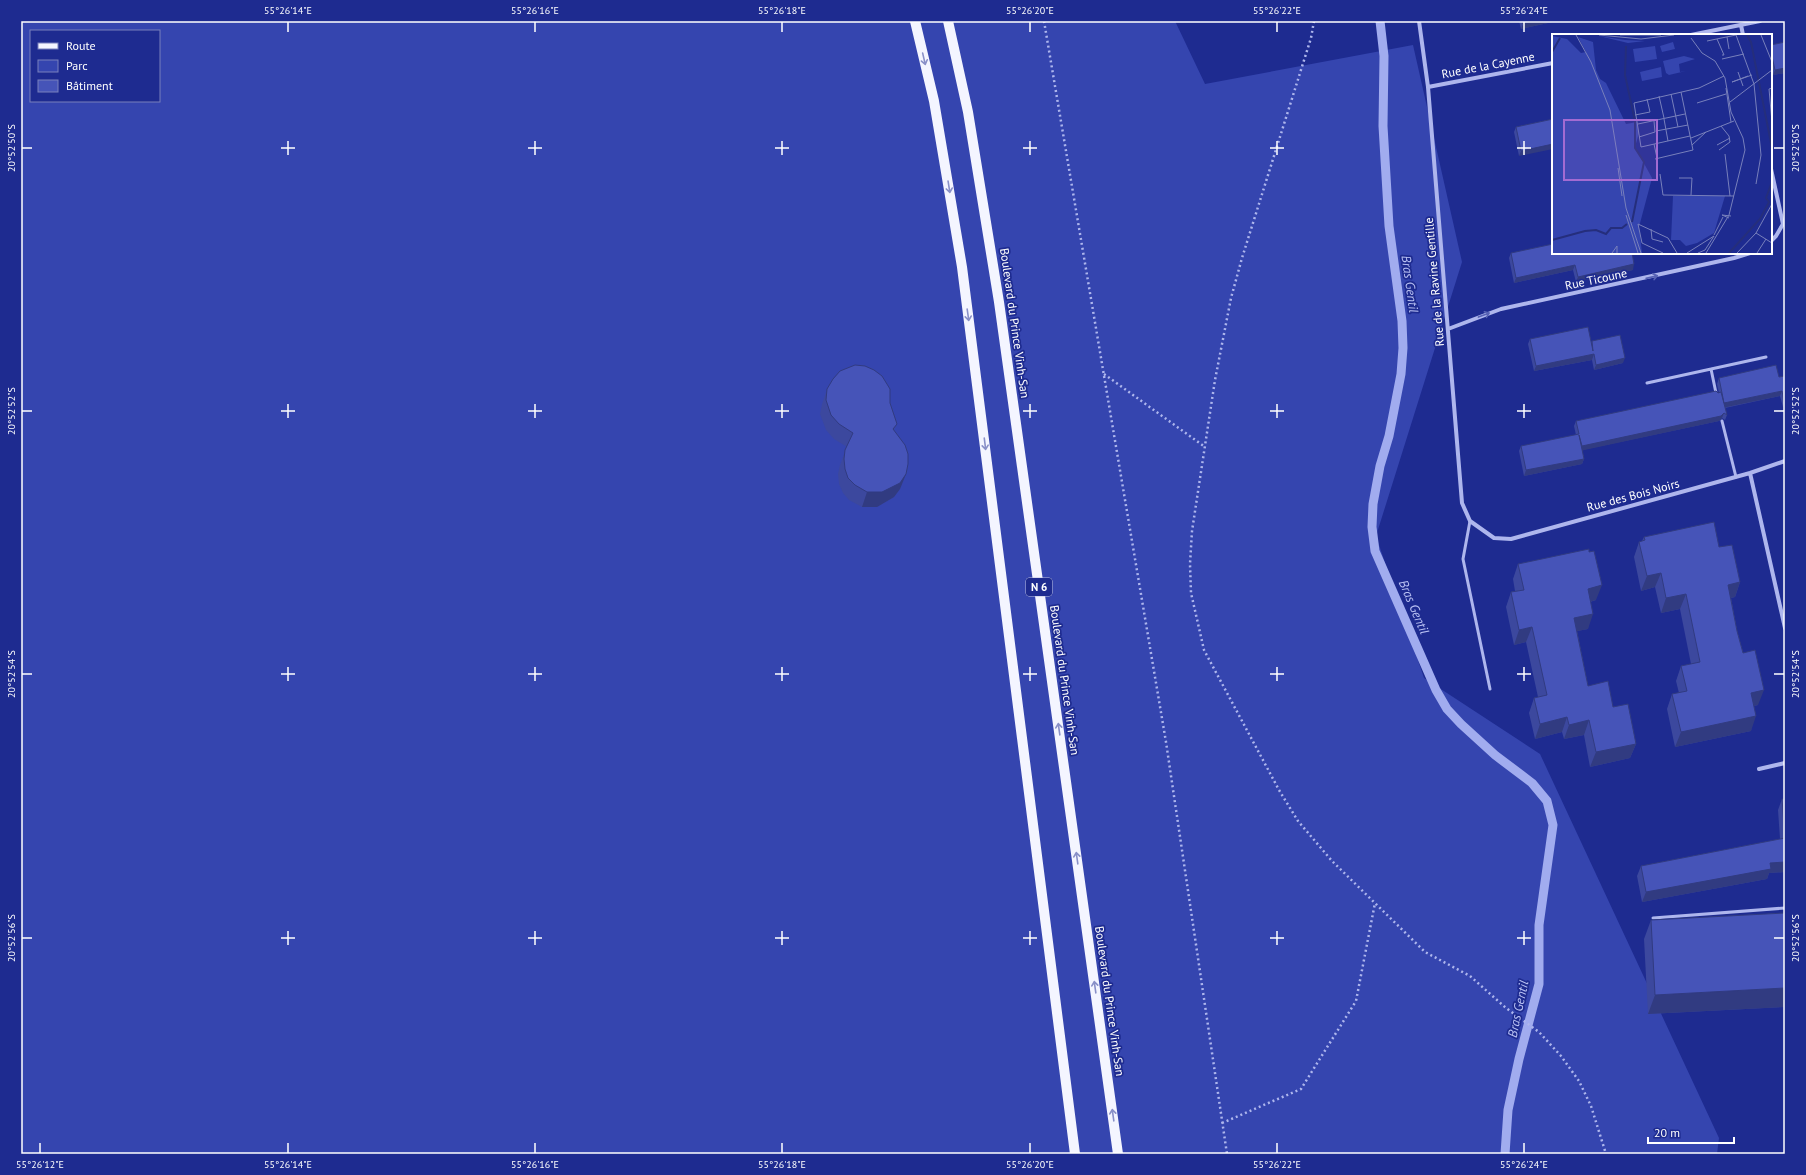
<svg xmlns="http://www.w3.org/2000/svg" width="1806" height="1175" font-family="'PT Sans',sans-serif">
<rect width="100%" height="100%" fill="#1e2b90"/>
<path fill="#3545af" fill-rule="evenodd" d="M21,21H1175L1205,84L1413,45L1462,262L1376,536L1424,678L1540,754L1719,1138L1717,1154H21ZM31,31H159V101H31Z"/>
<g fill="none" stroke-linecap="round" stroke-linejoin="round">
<path stroke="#a1acef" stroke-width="9" d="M1380,21L1384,56L1383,126L1389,226L1402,321L1403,348L1401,374L1389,436L1380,466L1373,504L1372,527L1375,551L1436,690L1447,709L1461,724L1495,755L1532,783L1547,801L1553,825L1539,925V984L1519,1059L1508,1110L1505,1154"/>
<path stroke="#aeb6ed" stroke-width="2.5" stroke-dasharray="2 3" stroke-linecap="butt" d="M1044,21L1166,742L1227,1154
M1314,21L1311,38L1242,258L1231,298L1215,380L1192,531L1190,564L1191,593L1204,650L1279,790L1298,821L1332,861L1425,952L1470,976L1506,1008L1539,1032L1561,1056L1579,1081L1591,1106L1606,1154
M1104,374L1205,447
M1222,1123L1301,1089L1356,1001L1375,903"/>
<path stroke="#aeb6ed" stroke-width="3" d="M1711,369L1716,393
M1647,383L1766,357
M1722,421L1736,477
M1470,521L1463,559L1490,689
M1653,918L1785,908"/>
<path stroke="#aeb6ed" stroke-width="4" d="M1419,21L1428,87L1462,503L1470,521L1494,538L1511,539L1750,473L1785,461
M1741,25L1743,35
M1691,35L1760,21
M1428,87L1553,63
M1771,169L1783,224L1776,236L1771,241
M1448,329L1501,309L1734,258L1750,253
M1750,473L1785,628
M1759,769L1785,763"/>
<path stroke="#f4f5ff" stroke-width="10" d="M915,21L934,101L962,267L1075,1154
M948,21L968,112L999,302L1118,1154"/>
</g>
<path fill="#3c489e" d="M1519,21H1557L1521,29Z
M1785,42V73L1773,75L1771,66V45Z
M1553,119L1519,156L1514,132L1516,127Z
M1511,253H1553L1633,270L1576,282L1573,270L1514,283L1509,258Z
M1530,339L1591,342L1592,341L1623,363L1594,370L1592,360L1534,371L1528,344Z
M1785,376V407H1783L1780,396L1725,408L1727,415L1725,420L1722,418L1719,421L1582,450L1584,459L1582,464L1524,476L1519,451L1521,446L1576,435L1574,426L1576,421L1718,393H1719L1717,384L1719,378L1779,377Z
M827,389L890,403L897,424L894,430L906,474L900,489L894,497L877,507H862L849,500L843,493L839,484L838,474L840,465L847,447L834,439L826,430L820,414L822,404Z
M1644,537L1719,547L1740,582L1735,597L1731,598L1737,631L1758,705L1754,706L1751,731L1675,747L1667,709L1672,694L1679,693L1676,681L1681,666L1691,664L1680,609L1661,613L1655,587L1641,591L1634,557L1639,542L1642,541Z
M1518,564L1596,600L1590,602L1588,629L1577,631L1588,686L1613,707L1636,744L1630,758L1590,767L1584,735L1564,739L1562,732L1535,739L1529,713L1534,698L1538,697L1526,642L1514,645L1506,607L1511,592L1515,591L1513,579Z
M1782,799H1785V872L1769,873L1767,879L1642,902L1637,876L1641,866L1780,839L1778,810Z
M1785,913V1007L1648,1014L1644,939L1651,920Z"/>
<path fill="#313b81" d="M1535,21H1557L1521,29L1523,24Z
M1785,68V73L1773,75L1775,70Z
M1553,144V149L1519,156L1521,151Z
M1634,264L1633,270L1576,282L1578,277Z
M1575,265L1573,270L1514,283L1516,278Z
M1594,354L1592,360L1534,371L1536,366Z
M1625,358L1623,363L1594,370L1596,365Z
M1782,391L1780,396L1722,408L1724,403Z
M1784,402H1785V407H1783Z
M1724,413L1722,418L1719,421L1580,451L1582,446Z
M1584,459L1582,464L1524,476L1526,470Z
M906,474L900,489L894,497L877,507H862L867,492Z
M1661,573L1655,587L1641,591L1647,576Z
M1740,582L1735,597L1722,600L1728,585Z
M1602,585L1596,600L1582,604L1588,589Z
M1686,594L1680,609L1661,613L1666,598Z
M1593,614L1588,629L1568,633L1574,618Z
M1532,627L1526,642L1514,645L1519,630Z
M1764,690L1758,705L1746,708L1751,693Z
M1756,716L1751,731L1675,747L1681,732Z
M1567,717L1562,732L1535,739L1540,724Z
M1589,720L1584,735L1564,739L1569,725Z
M1636,744L1630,758L1590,767L1596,752Z
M1785,862V872L1769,873L1767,879L1642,902L1646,892L1770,863Z
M1785,988V1007L1648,1014L1655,995Z"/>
<path fill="#4654b8" stroke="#313b81" d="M1522,21H1535L1523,24Z
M1785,42V68L1775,70L1771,52V45Z
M1553,119V144L1521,151L1516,127Z
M1553,244V253H1632L1634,264L1578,277L1575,265L1516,278L1511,253Z
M1588,327L1593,351L1592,341L1620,335L1625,358L1596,365L1594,354L1536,366L1530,339Z
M855,365L865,366L874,370L882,376L890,389V403L897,424L893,429L905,445L908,454V464L906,474L900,483L882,492H867L855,485L848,478L845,469L844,459L845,450L853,433L839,424L831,415L826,400L827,389L833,379L840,371Z
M1776,365L1779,377L1785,376V402H1784L1782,391L1724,403L1719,378Z
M1716,391L1718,393L1721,392L1727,415L1724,413L1721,416L1582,446L1579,435L1584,459L1526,470L1521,446L1579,434L1576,421Z
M1714,522L1719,547L1732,545L1740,582L1728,585L1737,631L1743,653L1755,650L1764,690L1751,693L1756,716L1681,732L1672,694L1687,691L1681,666L1700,662L1686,594L1666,598L1661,573L1647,576L1639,542L1645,540L1644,537Z
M1589,549V552L1594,551L1602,585L1588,589L1593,614L1574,618L1588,686L1608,681L1613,707L1628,704L1636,744L1596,752L1589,720L1569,725L1567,717L1540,724L1534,698L1547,695L1532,627L1519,630L1511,592L1524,590L1518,564Z
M1782,799H1785V862L1770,863L1771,869L1646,892L1641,866L1785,838Z
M1785,913V988L1655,995L1651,920Z"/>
<defs><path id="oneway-shaft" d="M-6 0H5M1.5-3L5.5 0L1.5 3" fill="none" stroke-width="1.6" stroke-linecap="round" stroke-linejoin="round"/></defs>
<g stroke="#8990c8">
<use href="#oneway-shaft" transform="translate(924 59) rotate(77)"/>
<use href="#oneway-shaft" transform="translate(949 187) rotate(81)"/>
<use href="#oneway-shaft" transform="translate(968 315) rotate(82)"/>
<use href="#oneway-shaft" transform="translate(985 444) rotate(83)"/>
<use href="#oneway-shaft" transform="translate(1059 729) rotate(-98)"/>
<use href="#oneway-shaft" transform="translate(1077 858) rotate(-98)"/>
<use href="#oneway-shaft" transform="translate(1095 987) rotate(-98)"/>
<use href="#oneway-shaft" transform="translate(1113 1115) rotate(-98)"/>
</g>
<g stroke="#5863b5">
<use href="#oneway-shaft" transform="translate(1652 277) rotate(-13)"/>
<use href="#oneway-shaft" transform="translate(1484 315) rotate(-20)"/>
</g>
<path fill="none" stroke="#fff" stroke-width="1.5" d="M288,22V32M535,22V32M782,22V32M1030,22V32M1277,22V32M1524,22V32M288,141V155M535,141V155M782,141V155M1030,141V155M1277,141V155M1524,141V155M22,148H32M281,148H295M528,148H542M775,148H789M1023,148H1037M1270,148H1284M1517,148H1531M1774,148H1784M288,404V418M535,404V418M782,404V418M1030,404V418M1277,404V418M1524,404V418M22,411H32M281,411H295M528,411H542M775,411H789M1023,411H1037M1270,411H1284M1517,411H1531M1774,411H1784M288,667V681M535,667V681M782,667V681M1030,667V681M1277,667V681M1524,667V681M22,674H32M281,674H295M528,674H542M775,674H789M1023,674H1037M1270,674H1284M1517,674H1531M1774,674H1784M288,931V945M535,931V945M782,931V945M1030,931V945M1277,931V945M1524,931V945M22,938H32M281,938H295M528,938H542M775,938H789M1023,938H1037M1270,938H1284M1517,938H1531M1774,938H1784M40,1143V1153M288,1143V1153M535,1143V1153M782,1143V1153M1030,1143V1153M1277,1143V1153M1524,1143V1153"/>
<g text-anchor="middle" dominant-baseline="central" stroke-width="3.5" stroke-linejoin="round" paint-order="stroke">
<rect fill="#1e2b90" stroke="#bcbfde" stroke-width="1" x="1026" y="578" width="26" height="18" rx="3"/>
<g font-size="11" font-weight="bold" fill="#fff">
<text x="1039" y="587">N 6</text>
</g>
<g font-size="12" fill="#fff" stroke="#1e2b90">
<text transform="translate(1488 65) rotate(-11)">Rue de la Cayenne</text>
<text transform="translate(1596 279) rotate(-12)">Rue Ticoune</text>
<text transform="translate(1434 282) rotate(-95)">Rue de la Ravine Gentille</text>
<text transform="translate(1015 323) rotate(82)">Boulevard du Prince Vinh-San</text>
<text transform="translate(1633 495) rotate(-15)">Rue des Bois Noirs</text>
<text transform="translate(1065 680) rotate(82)">Boulevard du Prince Vinh-San</text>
<text transform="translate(1110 1001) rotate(82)">Boulevard du Prince Vinh-San</text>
</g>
<g font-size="13" font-style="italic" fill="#bac2f4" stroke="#1e2b90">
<text transform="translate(1410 284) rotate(82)">Bras Gentil</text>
<text transform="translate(1414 607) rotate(67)">Bras Gentil</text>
<text transform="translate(1518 1009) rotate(-78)">Bras Gentil</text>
</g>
</g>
<g transform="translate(1552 34)">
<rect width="220" height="220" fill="#1e2b90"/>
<path d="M0,2L15,5L29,19L34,18L26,3L41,8L44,36L48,45L54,49L74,90L85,88L87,99L83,113L100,144L87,193L90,219H0ZM47,2L73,6L93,7L76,9ZM121,8L123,15L110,18L108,12ZM103,12L105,25L83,28L81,15ZM132,22L143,25L127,30L128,38L134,37L117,41L114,39L111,27ZM109,33L110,43L90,47L88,38ZM121,162H173L162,199L145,209L134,212L128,206H119Z" fill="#3545af"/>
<path fill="none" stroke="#252e7c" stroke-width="2" d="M195,1L199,8L220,114M74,12L73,41L83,87V114L92,128L80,188M0,18L8,4M0,206L33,197L44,196L54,200L59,194H70L75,190M177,219L208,185L217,168L214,164L220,148"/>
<path fill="none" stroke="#7880bc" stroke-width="1" d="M24,1L39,28L58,76L74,174L89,219M47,1L89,5L122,1M68,1H109M184,1L202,50L209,121L204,150M209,1L220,28M175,3L177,15M139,4L150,19L163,27L173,44L179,78L191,104L193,116L177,181L154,219M165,5L172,21H170M155,7L184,1M170,25L192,20M186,38L191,52M196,42L180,48L200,41M174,54L179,88M220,54L217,55L220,88M119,60L126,93M107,62L112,84M178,68L220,36M145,69L174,60M83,81L98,78L95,65M112,85L116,107M86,90L133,80M104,97L136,91M138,102L89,113L82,69L147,54L172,42M87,103L103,98L102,87M139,104L182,87M102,110L105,124M140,111L154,98M165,111L178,104M167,116L178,108L177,102L169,92M173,120L178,162M103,125L141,116L129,58M66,134L70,162M108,140L111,161L182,162M127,144H140L139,161M74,181L86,219M177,184L170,181L179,182M99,195L100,205L111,208M204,199L220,209M162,201L171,183M60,219L65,212V219M111,219L90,209L86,190L116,204L125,219M135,219L162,202L153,216L146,219M185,219L204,199L220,170M205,219L214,205"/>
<path fill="#a36bd2" fill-opacity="0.15" stroke="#a36bd2" stroke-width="2" d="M12,86H105V146H12Z"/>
<rect width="220" height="220" fill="none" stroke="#fff" stroke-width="2"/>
</g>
<rect width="1806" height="1175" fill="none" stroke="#1e2b90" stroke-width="44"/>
<rect x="30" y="30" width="130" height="72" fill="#1e2b90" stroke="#7880bc"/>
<rect x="38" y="43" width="20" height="6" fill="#f4f5ff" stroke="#7880bc"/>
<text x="66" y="50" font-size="12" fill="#ffffff">Route</text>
<rect x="38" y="60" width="20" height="12" fill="#3545af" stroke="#7880bc"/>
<text x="66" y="70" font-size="12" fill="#ffffff">Parc</text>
<rect x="38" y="80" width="20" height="12" fill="#4654b8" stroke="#7880bc"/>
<text x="66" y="90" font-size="12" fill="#ffffff">Bâtiment</text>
<path d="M1648 1137v6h86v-6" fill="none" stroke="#ffffff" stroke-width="2"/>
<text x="1654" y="1137" font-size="12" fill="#ffffff" stroke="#1e2b90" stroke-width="3" paint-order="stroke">20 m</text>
<rect x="22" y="22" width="1762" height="1131" fill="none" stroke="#fff" stroke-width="1.5"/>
<g font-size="10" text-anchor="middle" fill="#fff">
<text x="288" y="14">55°26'14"E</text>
<text x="535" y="14">55°26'16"E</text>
<text x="782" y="14">55°26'18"E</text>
<text x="1030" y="14">55°26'20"E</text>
<text x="1277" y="14">55°26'22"E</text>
<text x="1524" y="14">55°26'24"E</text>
<text transform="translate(11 148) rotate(-90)" y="4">20°52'50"S</text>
<text transform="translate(1795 148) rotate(-90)" y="4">20°52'50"S</text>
<text transform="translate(11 411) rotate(-90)" y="4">20°52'52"S</text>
<text transform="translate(1795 411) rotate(-90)" y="4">20°52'52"S</text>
<text transform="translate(11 674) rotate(-90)" y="4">20°52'54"S</text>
<text transform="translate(1795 674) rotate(-90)" y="4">20°52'54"S</text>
<text transform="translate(11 938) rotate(-90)" y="4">20°52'56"S</text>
<text transform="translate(1795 938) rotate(-90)" y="4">20°52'56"S</text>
<text x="40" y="1168">55°26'12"E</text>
<text x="288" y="1168">55°26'14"E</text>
<text x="535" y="1168">55°26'16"E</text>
<text x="782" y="1168">55°26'18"E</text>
<text x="1030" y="1168">55°26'20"E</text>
<text x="1277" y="1168">55°26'22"E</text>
<text x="1524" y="1168">55°26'24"E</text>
</g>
</svg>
